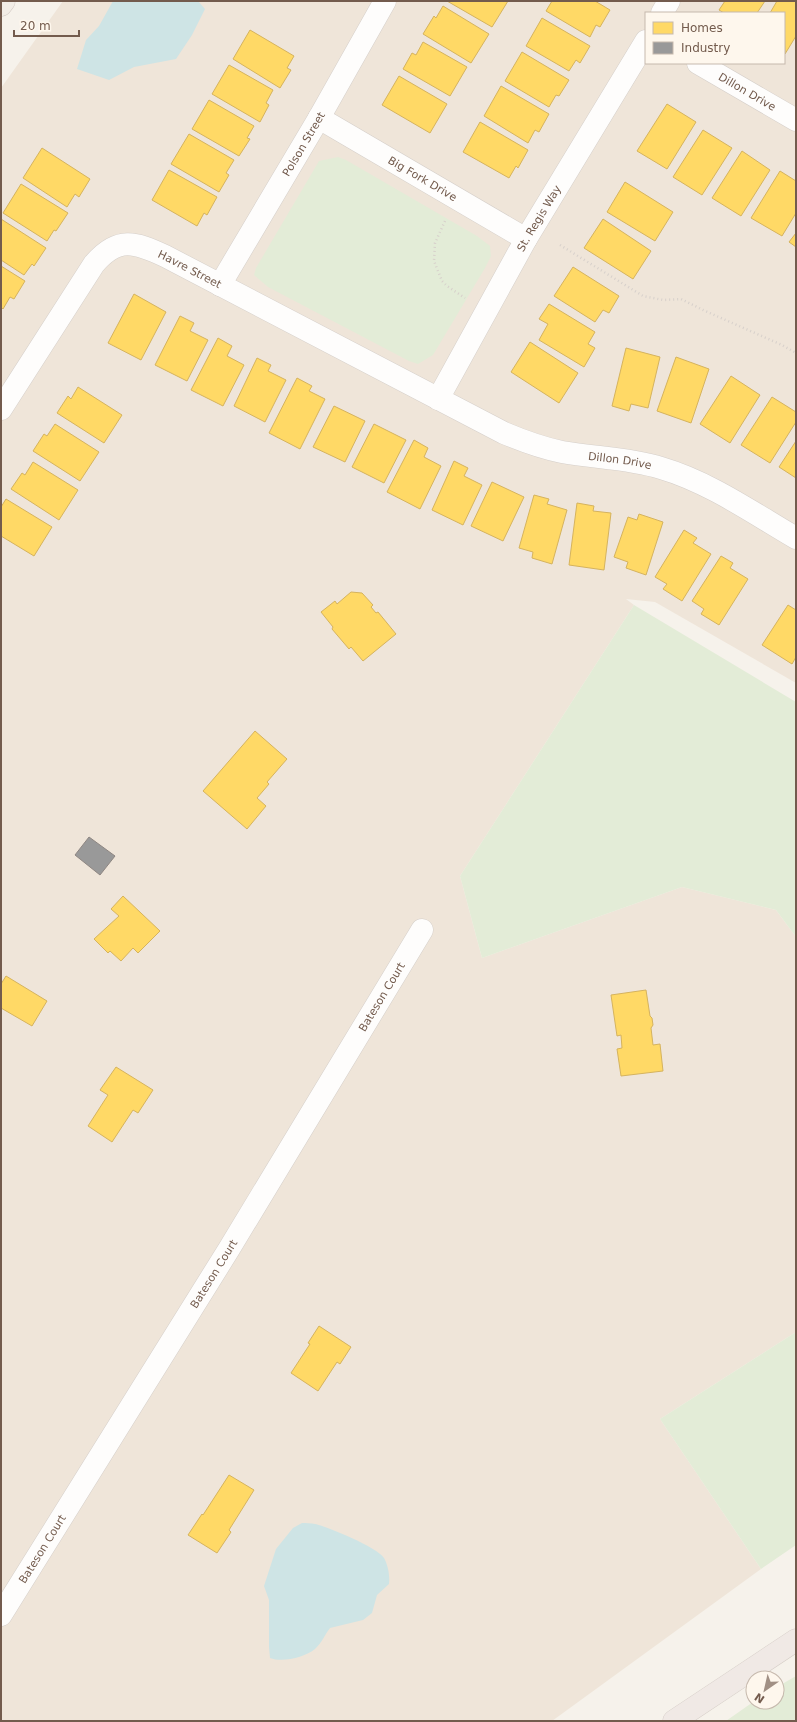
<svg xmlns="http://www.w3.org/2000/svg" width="797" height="1722" font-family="'DejaVu Sans',sans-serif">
<rect width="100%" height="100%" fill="#f6f2eb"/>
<path fill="#efe5d9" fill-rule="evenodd" d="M63,1H796V683L655,602L626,599L634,605L460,876L482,958L682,887L776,910L796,937V1332L660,1419L761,1569L552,1721H1V88ZM646,13H784V63H646Z"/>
<path fill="#e3ecd7" d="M338,157L346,160L477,236L490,246L491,256L485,268L433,355L418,364L409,361L268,287L254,275L256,268L319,161Z
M634,605L796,702V937L776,910L682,887L482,958L460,876Z
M796,1332V1545L761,1569L660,1419Z
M796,1676V1721H726L753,1702H777V1687Z"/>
<path fill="#cee4e5" d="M113,1H198L205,9L192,35L176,59L134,67L109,80L77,69L86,40L99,26Z
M302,1523C306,1523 311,1523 315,1524C328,1527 377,1547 384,1558C388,1565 390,1576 389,1584L377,1595L372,1613L363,1620L330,1628C325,1634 322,1643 315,1649C305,1657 283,1663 270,1658L269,1647V1600L264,1586L276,1549L293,1528Z"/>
<path fill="#ffd966" stroke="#d5b35e" d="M447,1H508L492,27Z
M552,1H595L610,10L600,27L596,25L590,37L546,11Z
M725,1H765L757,13H724L719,10Z
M777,1H796V36L785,54L784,13H770Z
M443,6L489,34L471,63L423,34L434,16L436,18Z
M542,18L590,46L580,63L576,60L569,71L526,46Z
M250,30L294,56L287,68L291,70L280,88L233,59Z
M423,42L467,67L450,96L403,69L412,53L416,55Z
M522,52L569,80L559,96L556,95L549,107L505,81Z
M229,65L273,90L266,103L269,105L260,122L212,94Z
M399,76L447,104L430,133L382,105Z
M501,86L549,114L539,132L535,130L528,143L484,116Z
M209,100L254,126L247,138L250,139L239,156L192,129Z
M667,104L696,122L667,169L637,151Z
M480,122L528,150L518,168L516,166L509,178L463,152Z
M703,130L732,148L702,195L673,177Z
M189,134L234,160L226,173L229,175L219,192L171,164Z
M42,148L90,179L79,197L75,194L67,207L23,178Z
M742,151L770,170L741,216L712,198Z
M169,170L217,197L207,215L204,213L197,226L152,200Z
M780,171L796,181V213L782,236L751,218Z
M625,182L673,212L655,241L607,212Z
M21,184L68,213L56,231L54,230L47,241L3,213Z
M1,219L46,248L34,266L32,264L24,275L1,260Z
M603,219L651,251L633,279L584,248Z
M796,233V247L789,242Z
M1,266L25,281L14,299L10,297L3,309L1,307Z
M573,267L619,296L609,313L603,310L595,322L554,296Z
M134,294L166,312L141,360L108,343Z
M549,304L595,332L588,344L595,348L584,367L539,340L548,324L539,319Z
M180,316L194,323L190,331L208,340L187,381L155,365Z
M218,338L232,346L227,356L244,365L223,406L191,390Z
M530,342L578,373L559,403L511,372Z
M626,348L660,357L648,408L631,404L629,411L612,406Z
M676,357L709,369L691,423L657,411Z
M257,358L271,365L268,371L286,380L265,422L234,406Z
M731,376L760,395L730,443L700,424Z
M297,378L312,386L309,391L325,399L300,449L269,433Z
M78,387L122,415L104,443L57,413L68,396L71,399Z
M772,397L796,412V422L770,463L741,445Z
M334,406L365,421L345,462L313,447Z
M55,424L99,452L80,481L33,451L44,434L47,436Z
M374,424L406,440L384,483L352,467Z
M414,440L428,448L424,457L441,466L420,509L387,492Z
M796,441V478L779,467Z
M454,461L468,468L464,476L482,485L463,525L432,510Z
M33,462L78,490L59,520L11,489L22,473L25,475Z
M492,482L524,497L503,541L471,526Z
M534,495L549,499L547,504L567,510L552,564L532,558L533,552L519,548Z
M6,499L52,527L34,556L1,536V507Z
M577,503L594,506L593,511L611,513L604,570L569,565Z
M639,514L663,522L646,575L626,568L628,562L614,557L628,517L637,520Z
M684,530L697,538L693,543L711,554L682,601L663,589L667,584L655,577Z
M721,556L733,563L730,568L748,579L719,625L701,614L704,609L692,601Z
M351,592L362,593L373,605L371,607L376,613L378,612L396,634L363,661L351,647L349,649L332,629L333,627L321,612L335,601L337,604Z
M788,605L796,610V657L792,664L762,645Z
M255,731L287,759L267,782L269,784L257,798L266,806L247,829L203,791Z
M123,896L160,931L138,953L133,948L121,961L110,951L108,953L94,939L119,916L111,909Z
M6,976L47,1001L32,1026L1,1008V984Z
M646,990L650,1016L652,1018L653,1025L651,1028L653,1045L660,1044L663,1071L621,1076L617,1049L622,1048L621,1035L617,1036L611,995Z
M116,1067L153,1090L138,1113L133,1110L112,1142L88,1126L108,1095L100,1090Z
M319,1326L351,1347L340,1364L337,1362L318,1391L291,1373L310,1344L308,1343Z
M229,1475L254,1490L229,1530L231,1532L217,1553L188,1535L202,1514L203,1515Z"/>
<path fill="#999" stroke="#8e8682" d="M89,837L115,856L100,875L75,855Z"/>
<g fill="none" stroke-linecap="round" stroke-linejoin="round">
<defs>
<g id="minor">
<path d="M662,13L669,1"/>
<path id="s1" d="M698,63L796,120"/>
<path id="s2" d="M319,118L526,239"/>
<path id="s3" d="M220,285L319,118L385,1"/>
<path id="s4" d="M438,399L526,239L646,41"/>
<path id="s5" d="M1,409L94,264C118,236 135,242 165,256L504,433C523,441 542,448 562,452C595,458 629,458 661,468C709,482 753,513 796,538"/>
<path id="s6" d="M1,1615L229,1249L422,930"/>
</g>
<path id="major" d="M1,5L4,1"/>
<path id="highway" d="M674,1721L796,1640"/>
</defs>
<use href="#minor" stroke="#d5cfca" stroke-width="23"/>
<use href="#major" stroke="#d5cdc7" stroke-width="23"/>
<use href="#highway" stroke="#d5cdc7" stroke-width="23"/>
<path stroke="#d7d0cb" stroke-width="2.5" stroke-dasharray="1 3" stroke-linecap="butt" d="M445,221L435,243L434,261L442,281L447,286L465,298
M560,245L643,296L663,300L681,299L703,310L782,345L796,353"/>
<use href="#minor" stroke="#fefdfc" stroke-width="22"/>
<use href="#major" stroke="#f2ede6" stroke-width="22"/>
<use href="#highway" stroke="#f0e9e5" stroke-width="22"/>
</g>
<g text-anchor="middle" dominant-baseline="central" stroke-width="4" stroke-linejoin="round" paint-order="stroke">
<g font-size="11" fill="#735b4d" stroke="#fef7ed">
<text stroke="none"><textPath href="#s1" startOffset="57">Dillon Drive</textPath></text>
<text stroke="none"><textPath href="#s3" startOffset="164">Polson Street</textPath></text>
<text stroke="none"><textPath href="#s2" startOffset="120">Big Fork Drive</textPath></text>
<text stroke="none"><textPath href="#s4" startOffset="207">St. Regis Way</textPath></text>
<text stroke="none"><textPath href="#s5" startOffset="280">Havre Street</textPath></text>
<text stroke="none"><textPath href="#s5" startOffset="754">Dillon Drive</textPath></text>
<text stroke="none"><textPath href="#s6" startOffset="726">Bateson Court</textPath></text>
<text stroke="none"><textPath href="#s6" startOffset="402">Bateson Court</textPath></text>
<text stroke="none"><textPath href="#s6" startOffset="78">Bateson Court</textPath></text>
</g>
</g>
<rect width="797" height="1722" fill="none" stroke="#735b4d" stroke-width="4"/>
<rect x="645" y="12" width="140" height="52" fill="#fef7ed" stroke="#c6b9ad"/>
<rect x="653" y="22" width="20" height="12" fill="#ffd966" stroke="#c6b9ad"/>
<text x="681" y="32" font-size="12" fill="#735b4d">Homes</text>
<rect x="653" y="42" width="20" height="12" fill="#999999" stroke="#c6b9ad"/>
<text x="681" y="52" font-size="12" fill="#735b4d">Industry</text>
<g transform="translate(765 1690) rotate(214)"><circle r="19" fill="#fef7ed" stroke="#c6b9ad"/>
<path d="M0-3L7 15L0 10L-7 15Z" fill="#a19084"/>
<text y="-6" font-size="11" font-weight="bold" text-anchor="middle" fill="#735b4d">N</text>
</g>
<path d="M14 30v6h65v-6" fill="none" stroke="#735b4d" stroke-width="2"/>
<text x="20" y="30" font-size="12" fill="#735b4d" stroke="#fef7ed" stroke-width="3" paint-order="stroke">20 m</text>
</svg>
